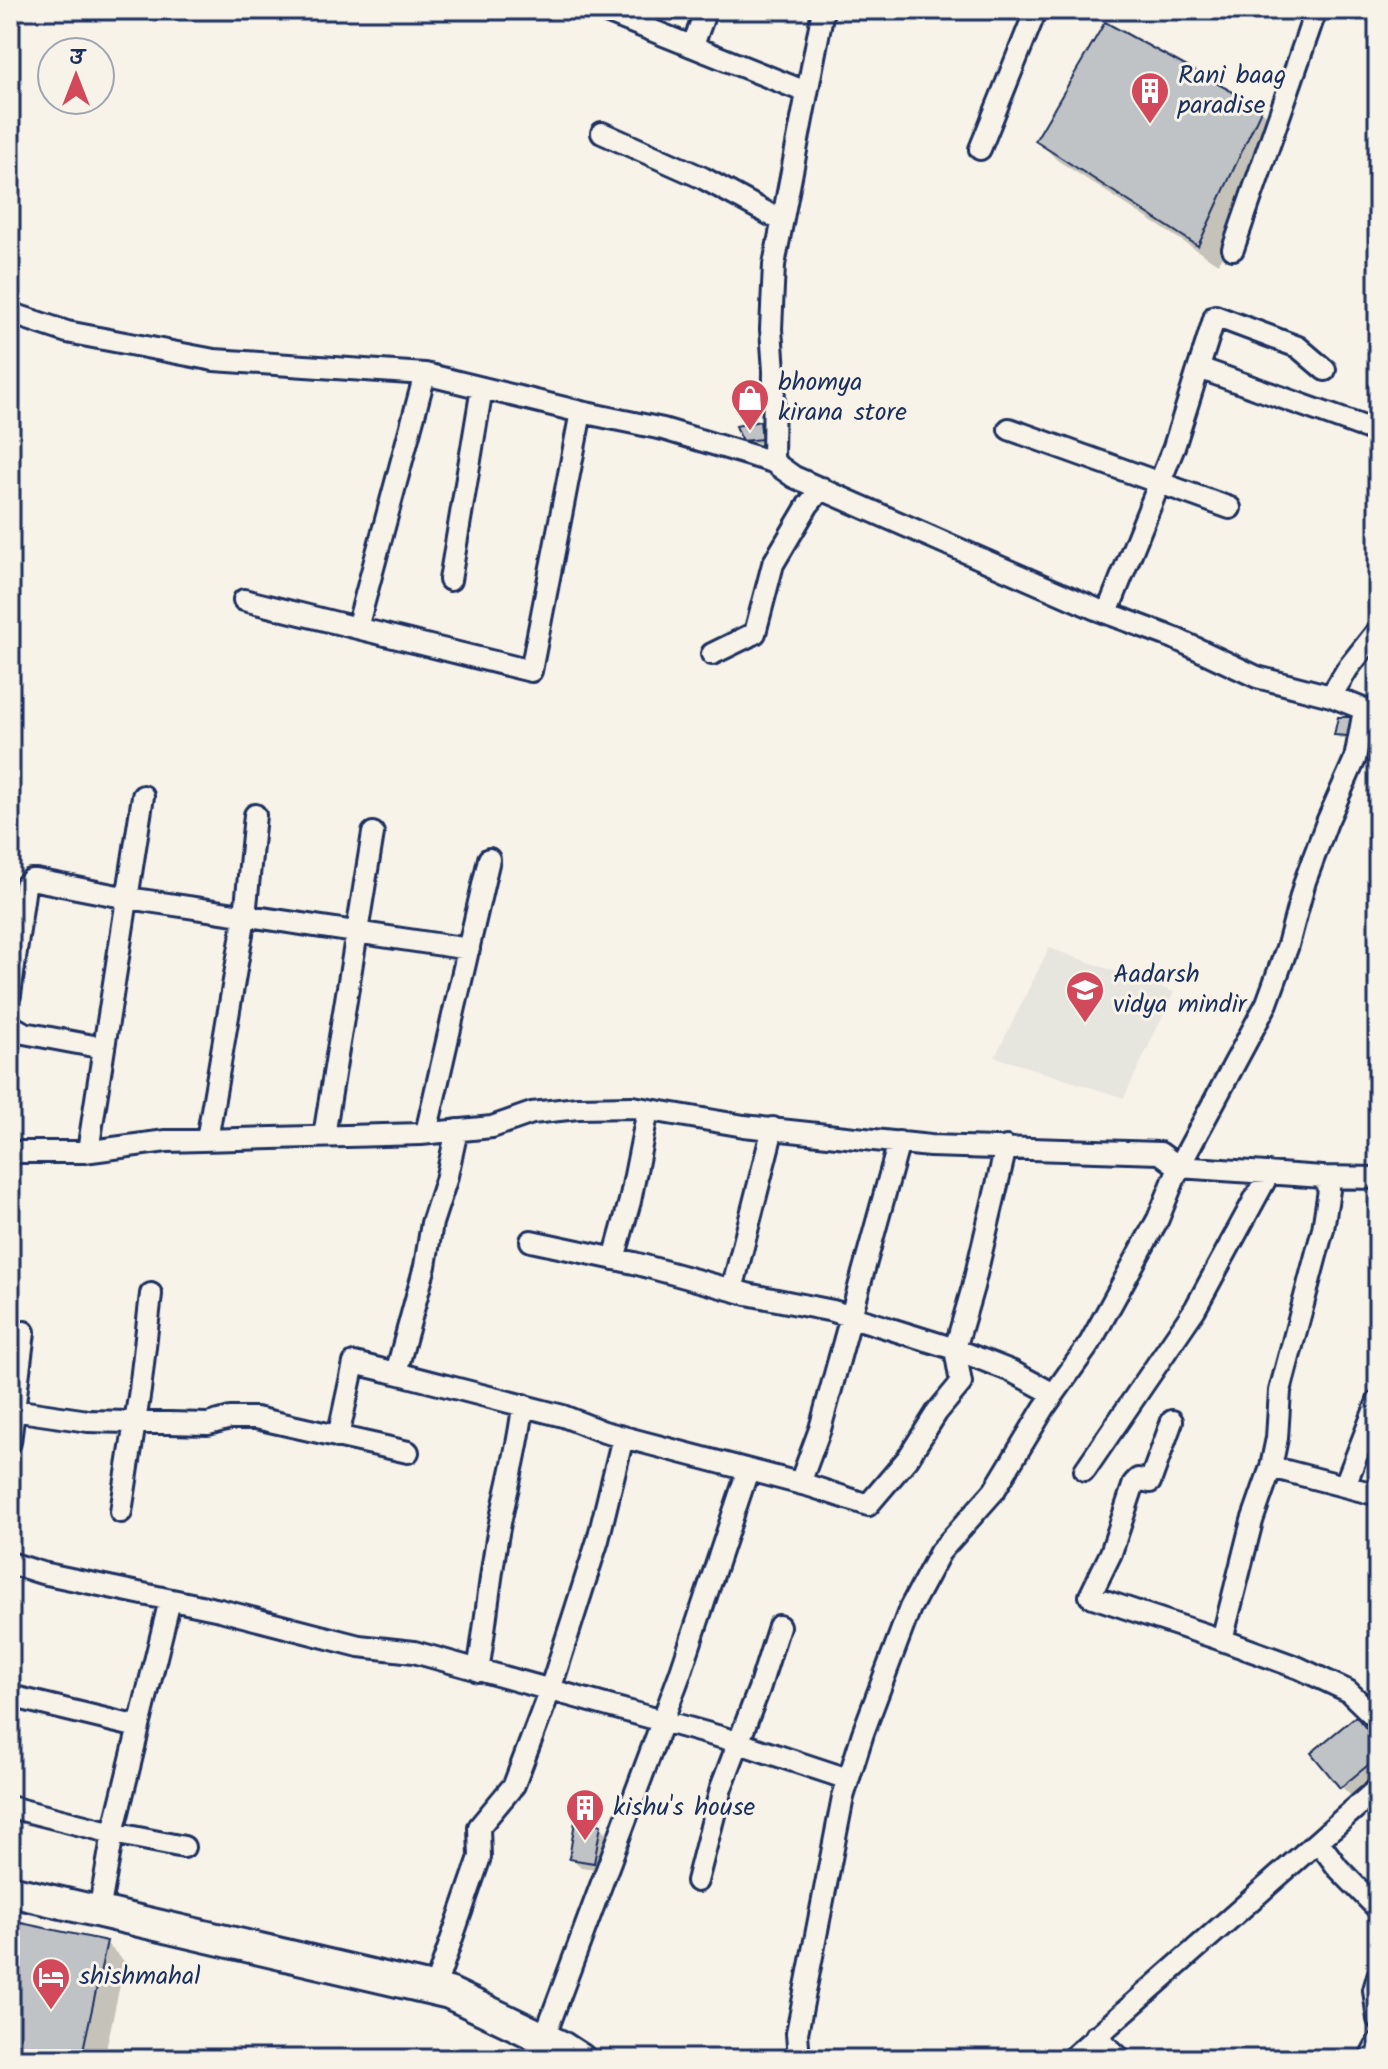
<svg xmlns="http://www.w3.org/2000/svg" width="1388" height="2069" font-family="Kalam,'Playpen Sans Deva',sans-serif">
<rect width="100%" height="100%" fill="#f7f3e8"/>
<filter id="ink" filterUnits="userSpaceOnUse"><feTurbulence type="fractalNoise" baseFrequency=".0125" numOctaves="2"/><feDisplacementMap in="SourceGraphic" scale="16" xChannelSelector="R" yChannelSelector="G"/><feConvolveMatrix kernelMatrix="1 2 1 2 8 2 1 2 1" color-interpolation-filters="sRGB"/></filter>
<g filter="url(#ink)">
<path fill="#e6e5de" d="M1049,948L1174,992L1124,1098L995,1057Z"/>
<path fill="#0003" d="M1261,110L1280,129L1218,264L1057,160L1038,141Z
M759,423L763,427L765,443L748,444L743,440Z
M1352,719V739H1340L1336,735Z
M1370,1733L1378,1743V1783L1356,1801L1342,1787Z
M600,1827L609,1836L603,1871L581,1868L571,1858Z
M106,1943L125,1962L104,2059H10V1971Z"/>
<path fill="#c0c3c5" stroke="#1b2f5e" stroke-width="2" d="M1105,22L1262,108L1198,246L1035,141Z
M760,421L762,439L742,441L736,426Z
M1338,717H1353L1348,736L1334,735Z
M1356,1716L1378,1743V1757L1340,1788L1311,1753Z
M576,1815L601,1825L594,1863L569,1859Z
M21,1923L107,1941L81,2059H10V1963Z"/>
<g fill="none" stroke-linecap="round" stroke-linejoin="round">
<defs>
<path id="street" d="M601,10L806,92
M823,10L774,265L771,329L774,371L773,462L794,477L1096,609L1174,638L1257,677L1331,696L1378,715
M693,45L706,10
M602,133L703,178L782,221
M980,149L1036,10
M1233,249L1316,10
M10,313L67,332L214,360L425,374L581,412L663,429L773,462
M1199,368L1378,432
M425,374L357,628L531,671L581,412
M1009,429L1230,508
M450,580L482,388
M244,600L357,628
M1107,613L1174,447L1215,316L1298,347L1325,370
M712,654L755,633L773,564L808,505L822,488
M1331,696L1348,668L1378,630
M10,995L25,886L31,880H36L128,898L469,949
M10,1025L24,1033L104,1048
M457,1130L446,1180L432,1223L425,1266L396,1373L563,1416L604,1432L810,1486L868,1505L908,1458L937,1412L961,1383L955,1349L973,1287L1006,1147
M426,1133L489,859
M324,1136L373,833
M207,1140L245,916L255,815
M88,1151L143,796
M10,1152H84L166,1141L421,1134L492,1127L532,1113L578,1108L633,1107L744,1126L930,1146L1160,1153L1179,1167L1158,1219L1090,1343L1044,1408L994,1491L940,1552L910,1608L863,1733L843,1797L797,2033L799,2059
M1323,1177L1378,1178
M531,1241L634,1263L747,1294L833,1311L955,1349L1011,1371L1054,1394
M614,1259L630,1201L648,1110
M732,1290L773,1128
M13,1410L88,1421L208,1424L230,1418H256L408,1452
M1172,1421L1150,1482L1138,1479L1134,1483L1111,1553L1090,1596L1222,1640
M338,1437L354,1363L396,1373
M10,1442L24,1332
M1271,1467L1277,1438L1280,1391L1323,1229L1329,1190L1323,1177L1179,1167L1267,1003L1288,945L1305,881L1327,822L1355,759L1364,710
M1085,1470L1195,1309L1269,1173
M800,1483L820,1429L899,1142
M1345,1485L1378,1401
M1378,1495L1271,1467L1252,1521L1222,1640L1299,1668L1348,1691L1378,1720
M121,1512L140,1390L151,1294
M10,1563L42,1573L220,1610L359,1646L414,1652L724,1738L848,1779
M478,1671C486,1623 490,1575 499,1528C507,1487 519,1447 523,1405
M10,1696L138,1727
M10,1807L113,1833L184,1847
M1318,1841L1338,1868L1378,1909
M697,1881L721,1788L759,1689L779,1626
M99,1912L113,1833L170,1600
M1378,1976L1374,1990L1378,2019
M434,1990L480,1857L479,1827L514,1785L550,1690L598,1540L623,1437
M1095,2036L1121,2059
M544,2038L680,1674L748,1470
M1071,2059L1378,1788
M1369,2059L1378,2042"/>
<path id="primary" d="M10,1891L449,1993L560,2046L580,2059"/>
</defs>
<use href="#street" stroke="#1b2f5e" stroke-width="26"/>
<use href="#primary" stroke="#1b2f5e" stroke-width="36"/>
<use href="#street" stroke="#f7f3e8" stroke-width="20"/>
<use href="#primary" stroke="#f7f3e8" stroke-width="30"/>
</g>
</g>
<defs>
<symbol id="building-pin" viewBox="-11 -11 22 30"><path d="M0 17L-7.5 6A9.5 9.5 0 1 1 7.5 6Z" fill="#d1495b" stroke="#f7f3e8"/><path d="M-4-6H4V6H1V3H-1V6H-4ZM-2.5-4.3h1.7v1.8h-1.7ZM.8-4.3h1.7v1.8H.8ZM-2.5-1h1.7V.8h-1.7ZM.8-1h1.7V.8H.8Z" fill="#fff"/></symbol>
<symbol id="shop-pin" viewBox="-11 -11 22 30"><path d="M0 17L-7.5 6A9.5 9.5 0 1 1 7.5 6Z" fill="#d1495b" stroke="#f7f3e8"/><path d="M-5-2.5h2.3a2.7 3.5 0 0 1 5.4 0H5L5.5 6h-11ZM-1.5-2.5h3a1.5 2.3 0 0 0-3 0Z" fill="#fff"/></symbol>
<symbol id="school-pin" viewBox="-11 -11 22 30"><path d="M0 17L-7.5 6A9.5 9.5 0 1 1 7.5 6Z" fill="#d1495b" stroke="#f7f3e8"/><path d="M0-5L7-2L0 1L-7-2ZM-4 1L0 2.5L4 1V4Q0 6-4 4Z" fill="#fff"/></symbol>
<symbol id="hotel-pin" viewBox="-11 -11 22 30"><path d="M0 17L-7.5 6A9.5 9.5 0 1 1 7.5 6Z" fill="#d1495b" stroke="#f7f3e8"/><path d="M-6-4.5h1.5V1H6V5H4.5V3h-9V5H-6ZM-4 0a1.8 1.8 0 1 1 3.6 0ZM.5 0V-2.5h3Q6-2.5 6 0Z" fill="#fff"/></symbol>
</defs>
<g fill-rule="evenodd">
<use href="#building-pin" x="1128" y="69" width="44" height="60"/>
<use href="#shop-pin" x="728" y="376" width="44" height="60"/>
<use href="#school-pin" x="1063" y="968" width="44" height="60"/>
<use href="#building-pin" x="563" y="1786" width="44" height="60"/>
<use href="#hotel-pin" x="29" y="1955" width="44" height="60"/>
</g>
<g text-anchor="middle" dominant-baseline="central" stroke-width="6" stroke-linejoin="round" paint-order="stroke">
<g font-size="26" fill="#1b2f5e" stroke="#f7f3e8" text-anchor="start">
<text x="1178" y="76">Rani baag<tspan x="1178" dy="30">paradise</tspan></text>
<text x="778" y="383">bhomya<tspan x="778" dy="30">kirana store</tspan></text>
<text x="1113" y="975">Aadarsh<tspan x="1113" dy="30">vidya mindir</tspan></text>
<text x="613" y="1808">kishu's house</text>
<text x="79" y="1977">shishmahal</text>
</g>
</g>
<rect width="1388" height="2069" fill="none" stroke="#f7f3e8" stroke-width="40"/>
<rect x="20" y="20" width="1348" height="2029" fill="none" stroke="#1b2f5e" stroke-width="3" filter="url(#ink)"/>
<g transform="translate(76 76)"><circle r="38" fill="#f7f3e8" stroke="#9fa5b1" stroke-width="2"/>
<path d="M0-6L14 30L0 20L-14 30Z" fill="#d1495b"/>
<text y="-12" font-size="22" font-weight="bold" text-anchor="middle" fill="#1b2f5e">उ</text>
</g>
</svg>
